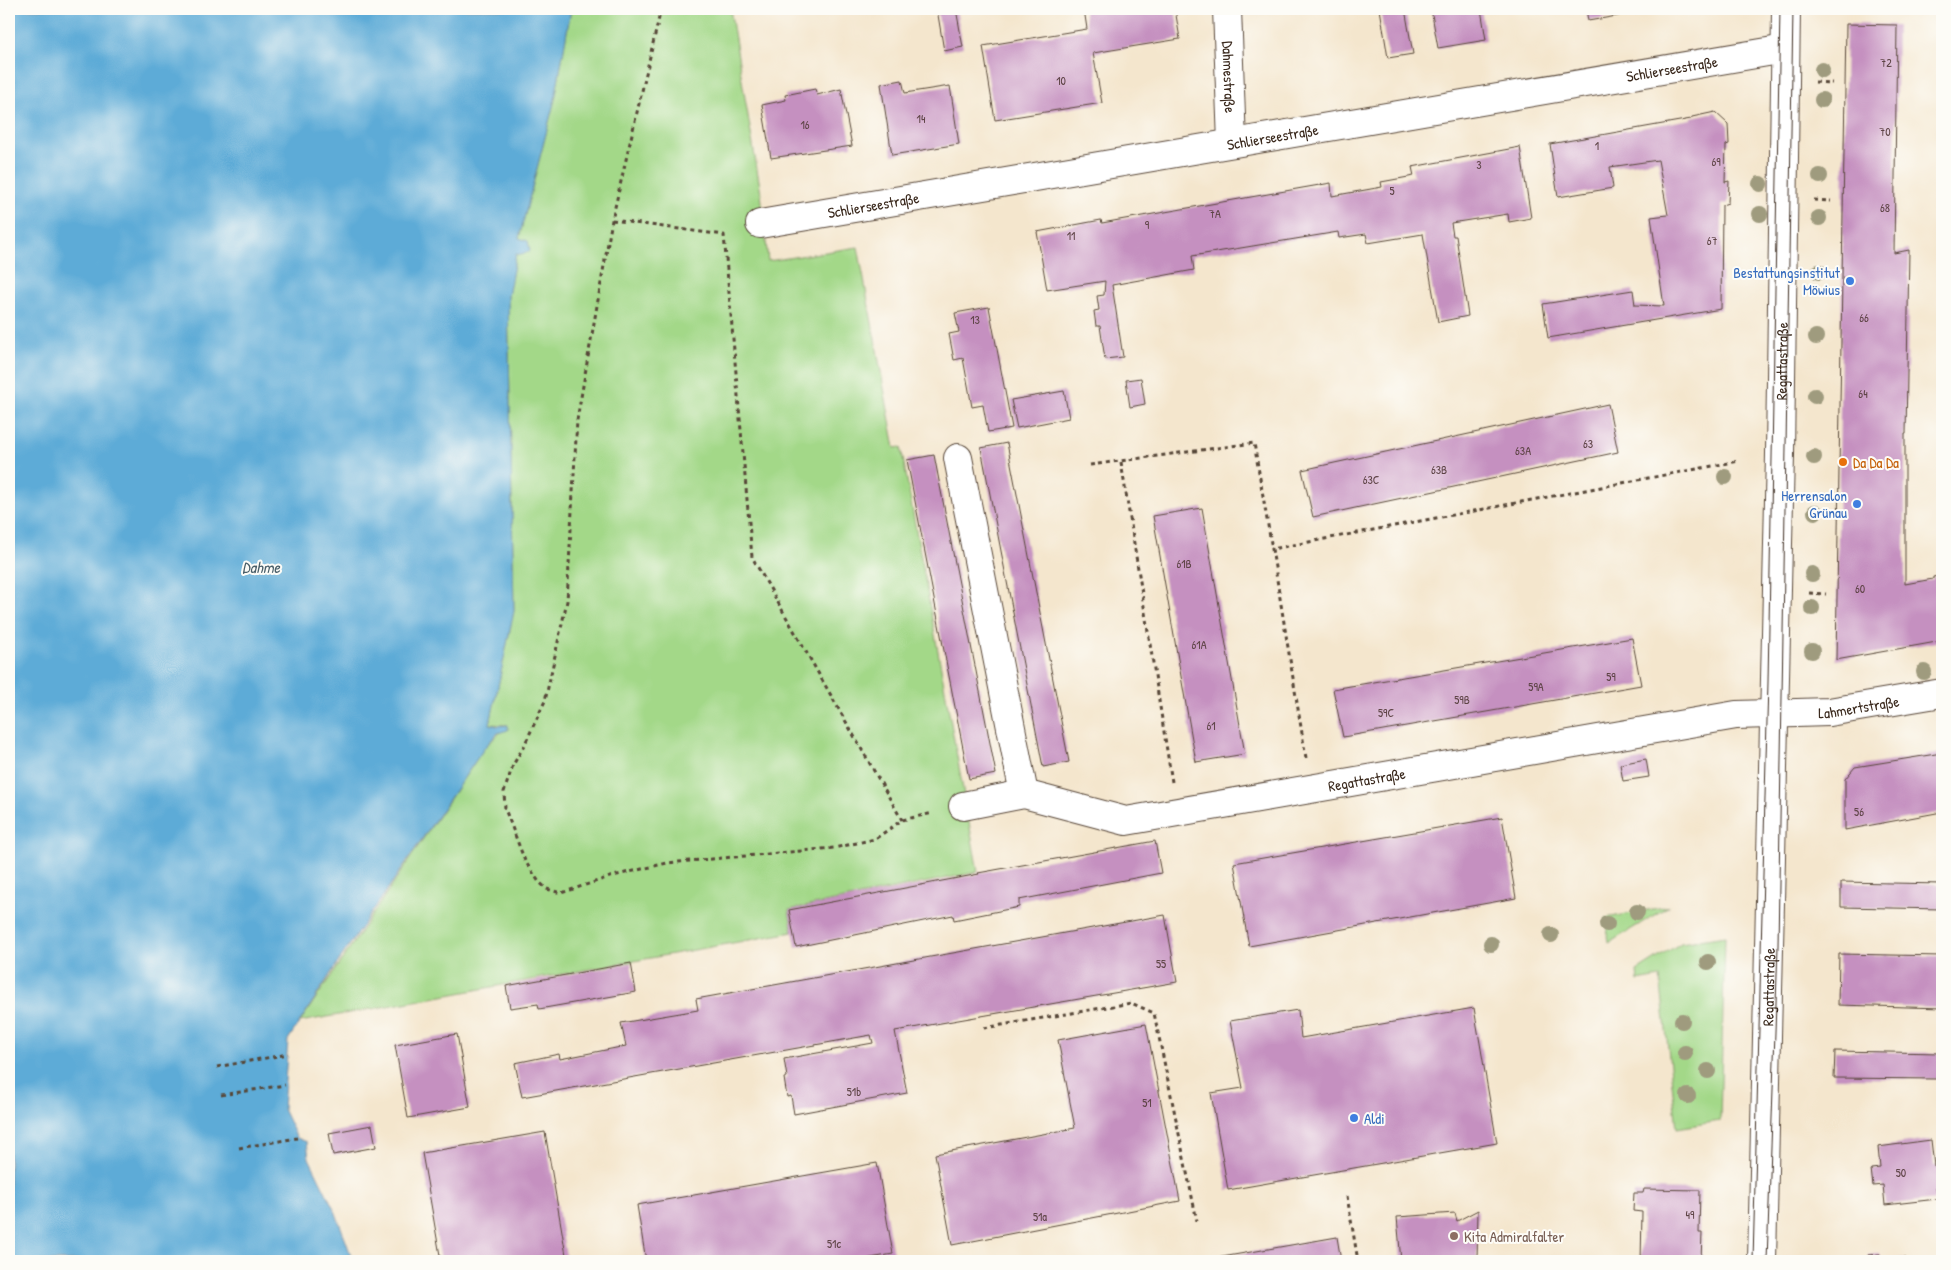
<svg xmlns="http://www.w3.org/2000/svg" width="1951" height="1270" font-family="'Patrick Hand',sans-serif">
<rect width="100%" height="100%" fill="#fdfcf7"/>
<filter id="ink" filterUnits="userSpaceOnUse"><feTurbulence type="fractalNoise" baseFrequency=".02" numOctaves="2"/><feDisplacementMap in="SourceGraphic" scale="10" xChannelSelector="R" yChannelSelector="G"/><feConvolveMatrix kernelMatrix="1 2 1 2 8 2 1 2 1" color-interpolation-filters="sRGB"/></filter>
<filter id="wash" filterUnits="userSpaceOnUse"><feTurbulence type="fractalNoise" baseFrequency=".0096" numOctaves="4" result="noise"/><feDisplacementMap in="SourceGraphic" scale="20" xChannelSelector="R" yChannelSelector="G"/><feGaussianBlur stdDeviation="1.12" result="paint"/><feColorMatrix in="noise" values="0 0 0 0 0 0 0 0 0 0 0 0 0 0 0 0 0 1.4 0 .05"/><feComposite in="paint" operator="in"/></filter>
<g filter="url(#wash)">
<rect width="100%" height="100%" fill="#f4e6cd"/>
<path fill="#a3d888" stroke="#6f8153" d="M571,9H730L761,193L768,261L858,247L895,448L901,447L978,872L789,910L793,932L300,1022L485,747L508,725L490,724L514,611L508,296L519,238L555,99Z
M1669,906L1609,943L1606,918Z
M1725,936L1720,1121L1677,1128L1660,977L1638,981L1637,971L1681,943Z"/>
<path fill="#5dabd7" stroke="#4c6a7a" d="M9,9H571L555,99L519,238L528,241L530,251L522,255L516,254L508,296L514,611L490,724L498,726L508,725V730L498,733L485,747L344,953L288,1040L283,1109L297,1138L307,1142L309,1158L336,1213L353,1261H9Z"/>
<g id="blocks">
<path fill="#c590c0" d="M937,9H956L963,47L944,51Z
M1084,9H1175L1180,39L1093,53L1102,103L995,120L983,46L1087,29Z
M1380,9H1405L1413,54L1388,58Z
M1431,9H1481L1486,40L1438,48Z
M1586,9H1652V10L1588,21Z
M1846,24L1897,25L1894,253L1909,250L1906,434H1905V584L1933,579V577L1942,575V641L1836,660Z
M902,80L905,93L950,86L959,144L892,155L881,84Z
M815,89L817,95L841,89L852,146L771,158L762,105L786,100L785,95Z
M1715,112L1728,124L1729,144L1726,145L1725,182L1729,181L1728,203L1722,205L1721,309L1548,338L1543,304L1633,290L1635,305L1664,306L1651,217L1668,215L1658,160L1610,167L1613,188L1558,197L1550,144L1691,119L1692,117Z
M1520,147L1531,218L1509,222L1508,214L1451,223L1453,236H1456L1468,316L1438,322L1423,234L1368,243L1366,234L1339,238L1338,232L1192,256L1194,270L1112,285L1123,357L1105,359L1100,326H1096L1094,311L1099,310L1097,296L1104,295L1105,281L1047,290L1037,232L1101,220L1102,223L1331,183L1332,196L1382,187L1381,182L1414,176L1412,167Z
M989,307L1012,428L988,432L983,405L972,407L963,358L954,360L949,334L959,332L955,313Z
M1141,378L1145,404L1130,407L1126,380Z
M1064,391L1069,418L1017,428L1011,400Z
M1608,404L1618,452L1313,517L1302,470Z
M1007,443L1069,762L1043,767L981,448Z
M934,455L996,774L969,779L907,460Z
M1202,508L1245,754L1196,762L1153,516Z
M1632,638L1641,685L1343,737L1333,689Z
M1942,753V812L1845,830V779L1855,767Z
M1646,759L1649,777L1623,781L1620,764Z
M1502,817L1516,898L1249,946L1234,863Z
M1155,841L1161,873L1019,900V907L954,920L953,915L796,947L789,910L979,874L978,873Z
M1841,882L1942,884V909L1841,907Z
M1165,915L1177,982L895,1031L907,1093L794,1114L791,1096L787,1097L784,1078L787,1077L784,1059L873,1043L871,1035L522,1097L515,1063L559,1054L560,1059L626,1046L621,1023L698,1010L696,999Z
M1839,954L1942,956V1008L1838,1005Z
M631,963L636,992L539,1009L538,1004L510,1008L506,986Z
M1474,1008L1497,1143L1228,1190L1211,1093L1243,1088L1230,1021L1298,1010L1301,1038Z
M1146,1024L1180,1201L952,1245L935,1154L1075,1128L1058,1040Z
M457,1034L470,1107L408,1118L395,1045Z
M1835,1051L1940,1053L1939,1079L1834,1078Z
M372,1125L376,1147L333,1155L329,1133Z
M545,1132L567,1261H441L422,1153Z
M1931,1140L1934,1166L1940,1165L1942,1182V1186L1936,1187L1937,1199L1885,1205L1883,1185L1873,1186L1871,1169L1880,1168L1878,1147Z
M877,1163L893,1254L854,1261H646L637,1205Z
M1644,1189L1700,1190L1699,1233H1702L1701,1261H1641L1642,1212L1633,1211L1634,1193H1643Z
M1478,1210L1477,1261H1401L1397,1217L1455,1213L1457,1221Z
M1337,1237L1341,1261H1206L1205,1260Z
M1880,1254L1881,1259L1905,1258V1261H1868V1255Z"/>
</g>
</g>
<g filter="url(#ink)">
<use href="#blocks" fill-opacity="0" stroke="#574638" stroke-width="1"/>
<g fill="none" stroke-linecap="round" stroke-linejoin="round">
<defs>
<g id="minor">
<path id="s1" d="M1227,9L1232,143"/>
<path id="s2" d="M760,224L1785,49"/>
<path d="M958,458L1024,794"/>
<path id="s3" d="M963,806L1024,794L1126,821L1736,715L1829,712L1942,693"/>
</g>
<g id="major">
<path id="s4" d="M1762,1261L1780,454L1786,9"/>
</g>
</defs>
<use href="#minor" stroke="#574638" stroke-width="30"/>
<use href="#major" stroke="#574638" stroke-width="30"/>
<path stroke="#574638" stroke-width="3" stroke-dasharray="4 4" stroke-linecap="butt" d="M661,9L612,220L577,420L567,601L545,701L524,746L513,765L504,792L505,809L525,861L539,882L547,889L561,893L613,876L667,863L834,848L875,839L902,820L933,813
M1815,82L1832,83
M1814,200L1831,201
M612,220L724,235L752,557L902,820
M1121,462L1172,782
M1090,465L1254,443L1272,549
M1809,593L1826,594
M1306,758L1272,549L1739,461
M984,1028L1131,1003L1154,1013L1197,1221
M217,1067L288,1054
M221,1095L285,1085
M239,1148L297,1138
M1347,1196L1358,1261"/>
<use href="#minor" stroke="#fff" stroke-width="28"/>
<use href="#major" stroke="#fff" stroke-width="28"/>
<path stroke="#3b2a1e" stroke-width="1" d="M1753,1261L1768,682L1780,9
M1767,1261L1778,946L1793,9"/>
</g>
<g fill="#9f9b7e">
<circle cx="1822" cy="70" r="8"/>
<circle cx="1822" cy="100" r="8"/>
<circle cx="1820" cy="176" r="8"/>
<circle cx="1760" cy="184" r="8"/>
<circle cx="1760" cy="214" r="8"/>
<circle cx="1819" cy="218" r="8"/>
<circle cx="1819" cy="272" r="8"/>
<circle cx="1816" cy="337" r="8"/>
<circle cx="1815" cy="396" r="8"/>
<circle cx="1814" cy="457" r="8"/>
<circle cx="1725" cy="477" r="8"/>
<circle cx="1815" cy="512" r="8"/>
<circle cx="1812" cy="574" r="8"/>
<circle cx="1812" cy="608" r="8"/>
<circle cx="1812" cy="651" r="8"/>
<circle cx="1924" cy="672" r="8"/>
<circle cx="1637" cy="912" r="8"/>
<circle cx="1607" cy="924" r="8"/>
<circle cx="1551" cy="935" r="8"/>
<circle cx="1491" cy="944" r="8"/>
<circle cx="1708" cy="962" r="8"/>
<circle cx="1682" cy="1021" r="8"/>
<circle cx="1685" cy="1053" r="8"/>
<circle cx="1708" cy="1071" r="8"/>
<circle cx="1688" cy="1096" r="8"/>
</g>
</g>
<g fill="#3f7fe0" stroke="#fdfcf7" stroke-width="2">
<circle cx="1850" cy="281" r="5"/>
<circle cx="1857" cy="504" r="5"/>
<circle cx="1354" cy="1118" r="5"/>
</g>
<circle fill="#e8710a" stroke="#fdfcf7" stroke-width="2" cx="1843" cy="462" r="5"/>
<circle fill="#8d6e63" stroke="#fdfcf7" stroke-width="2" cx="1454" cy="1236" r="5"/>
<g text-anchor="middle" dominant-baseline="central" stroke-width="4" stroke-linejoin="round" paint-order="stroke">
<g font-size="12" fill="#5e4446">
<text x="1886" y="62">72</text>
<text x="1061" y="80">10</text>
<text x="921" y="118">14</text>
<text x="805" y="124">16</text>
<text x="1885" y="131">70</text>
<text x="1597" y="145">1</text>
<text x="1716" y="161">69</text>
<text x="1479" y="164">3</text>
<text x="1392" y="190">5</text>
<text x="1885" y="207">68</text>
<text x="1215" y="213">7A</text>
<text x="1147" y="224">9</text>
<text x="1071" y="235">11</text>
<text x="1712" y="240">67</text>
<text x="1864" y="317">66</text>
<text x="975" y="319">13</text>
<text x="1863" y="393">64</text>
<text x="1588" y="443">63</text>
<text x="1523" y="450">63A</text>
<text x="1439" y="469">63B</text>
<text x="1371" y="479">63C</text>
<text x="1184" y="563">61B</text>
<text x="1860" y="588">60</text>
<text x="1199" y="644">61A</text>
<text x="1611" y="676">59</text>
<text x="1536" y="686">59A</text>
<text x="1462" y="699">59B</text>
<text x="1386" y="712">59C</text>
<text x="1211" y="725">61</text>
<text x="1859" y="811">56</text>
<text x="1161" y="963">55</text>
<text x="854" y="1091">51b</text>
<text x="1147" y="1102">51</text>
<text x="1901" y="1172">50</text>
<text x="1690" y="1214">49</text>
<text x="1040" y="1216">51a</text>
<text x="834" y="1243">51c</text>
</g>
<g font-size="15" fill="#3b2a1e" stroke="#fdfcf7">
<text stroke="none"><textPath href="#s2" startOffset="925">Schlierseestraße</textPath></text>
<text stroke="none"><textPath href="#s1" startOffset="68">Dahmestraße</textPath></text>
<text stroke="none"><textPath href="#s2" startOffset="520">Schlierseestraße</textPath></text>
<text stroke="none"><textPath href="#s2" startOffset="115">Schlierseestraße</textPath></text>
<text stroke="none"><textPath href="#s4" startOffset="900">Regattastraße</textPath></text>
<text stroke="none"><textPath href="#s3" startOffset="910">Lahmertstraße</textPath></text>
<text stroke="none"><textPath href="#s3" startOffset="412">Regattastraße</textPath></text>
<text stroke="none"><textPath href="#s4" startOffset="274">Regattastraße</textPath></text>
</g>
<g font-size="15" fill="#366cbe" stroke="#fdfcf7" text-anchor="end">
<text x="1840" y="272">Bestattungsinstitut<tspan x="1840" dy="17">Möwius</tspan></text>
<text x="1847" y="495">Herrensalon<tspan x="1847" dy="17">Grünau</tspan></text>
<text x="1364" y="1118" text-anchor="start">Aldi</text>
</g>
<g font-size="15" fill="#c56008" stroke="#fdfcf7" text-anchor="start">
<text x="1853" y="462">Da Da Da</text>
</g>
<g font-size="15" fill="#785e54" stroke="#fdfcf7" text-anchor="start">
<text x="1464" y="1236">Kita Admiralfalter</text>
</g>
<g font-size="16" font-style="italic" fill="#495e68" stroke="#fdfcf7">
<text x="261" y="567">Dahme</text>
</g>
</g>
<rect width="1951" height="1270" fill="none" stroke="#fdfcf7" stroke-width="30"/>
</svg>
